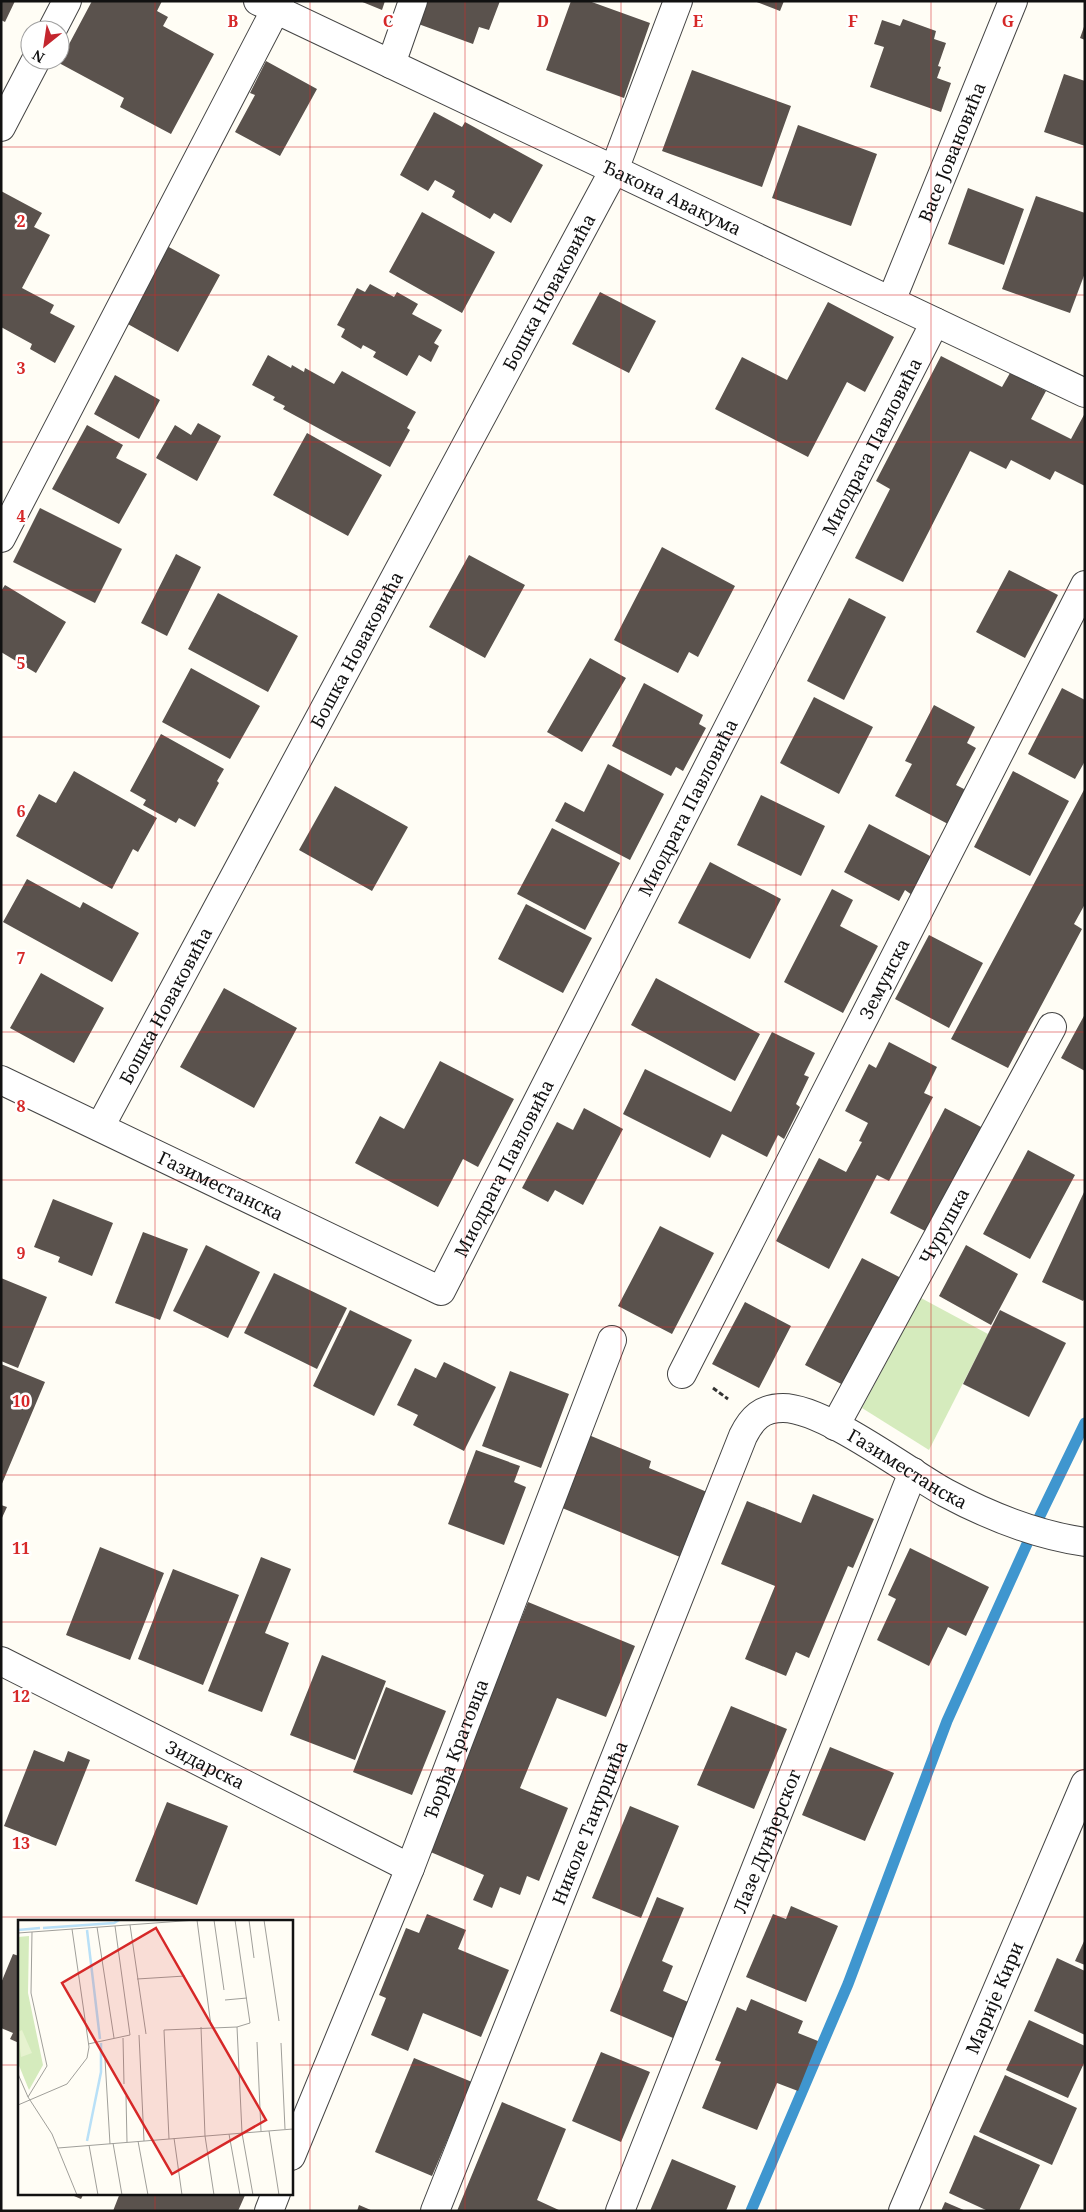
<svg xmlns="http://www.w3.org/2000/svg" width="1086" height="2212" font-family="'Noto Serif',serif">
<rect width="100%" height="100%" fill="#fffdf5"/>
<path fill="#d5ebbd" d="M921,1298L988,1334L929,1450L862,1408Z"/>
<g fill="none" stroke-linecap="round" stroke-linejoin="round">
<path stroke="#3f96cf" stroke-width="11" d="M751,2211L848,1984L947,1721L1036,1524L1085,1423"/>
</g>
<path fill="#5a524d" d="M1,1H15L5,22L1,20Z
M92,1H162L157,11L168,17L163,26L214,54L171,134L120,107L124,98L59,63Z
M360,1H385L382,10Z
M420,1H500L489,30L479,27L473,44L413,22Z
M571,1H589L650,23L624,98L546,70Z
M754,1H784L780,11Z
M903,19L936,31L934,39L946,43L938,66L941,67L937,78L951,83L941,112L870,87L884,47L874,44L882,20L900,26Z
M1085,24V40L1080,38Z
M266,61L317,89L280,156L235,132L255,95L250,93Z
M692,70L791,106L762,187L662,151Z
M1064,74L1085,81V146L1044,132Z
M434,112L462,127L465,122L543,165L511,223L494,213L490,219L452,197L455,191L435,180L428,191L400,175Z
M798,125L877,154L851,226L772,198Z
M968,188L1024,209L1004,265L948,244Z
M1,191L42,213L34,227L50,235L22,288L54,305L50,313L75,326L55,363L30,349L32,344L1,327Z
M1036,196L1085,213V273L1070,313L1002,289Z
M422,212L495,252L462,313L389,272Z
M167,246L220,275L178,352L126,323Z
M370,284L394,297L397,292L418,304L412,314L442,330L434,343L439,346L431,362L419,355L407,376L373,357L376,352L363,345L361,349L341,337L345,329L337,325L357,288L365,292Z
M600,292L656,321L629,373L572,344Z
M828,302L894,337L865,392L847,382L808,457L715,409L742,357L787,380Z
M268,355L291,368L292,365L304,372L305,368L334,384L342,371L416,412L407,428L410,430L390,467L283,409L285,406L273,400L275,397L252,385Z
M941,356L1002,387L1010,373L1046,391L1031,419L1071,439L1085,413V486L1055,471L1050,480L1011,460L1006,469L970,451L903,582L855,558L890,489L876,481Z
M115,375L160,400L139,439L94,414Z
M198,423L221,436L197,481L156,458L175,425L191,435Z
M87,425L123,445L116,458L147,474L119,524L52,489Z
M307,433L382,475L348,536L273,495Z
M40,508L122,549L95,603L13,562Z
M662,547L735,586L698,657L689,652L678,673L614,640Z
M176,554L201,567L167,636L141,623Z
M469,555L525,585L485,658L429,627Z
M1009,570L1058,595L1025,658L976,632Z
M5,585L66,622L36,673L1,652V591Z
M218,593L298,636L268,692L188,649Z
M849,598L886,617L844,700L807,681Z
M590,658L626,678L582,752L547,732Z
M191,668L260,706L230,759L162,722Z
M644,683L703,715L699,724L706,728L683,771L676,767L671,776L612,746Z
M1062,688L1085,700V761L1075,779L1028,754Z
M814,697L873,727L839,794L780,763Z
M934,705L975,727L967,743L976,748L956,785L966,790L948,824L895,796L912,764L905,761Z
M161,734L224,769L217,781L219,783L195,827L179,818L176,823L143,805L146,800L130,791Z
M608,764L664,794L630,860L555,821L565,802L584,812Z
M74,771L157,818L138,852L133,849L112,889L16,836L39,794L56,803Z
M1013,771L1069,801L1030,876L974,847Z
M335,786L408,827L372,891L299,850Z
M1085,788V904L1074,924L1082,929L1008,1068L951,1039Z
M761,795L825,826L801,876L737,845Z
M869,824L932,857L912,895L905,890L899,901L844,872Z
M552,828L620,863L585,930L517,894Z
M710,862L781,899L750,959L678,923Z
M27,879L80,908L83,902L139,933L112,982L3,922Z
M832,889L853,900L840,926L878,946L843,1013L784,982Z
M526,904L592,938L563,993L498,959Z
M929,935L983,963L949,1028L895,999Z
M41,973L104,1008L74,1063L10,1028Z
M656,978L760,1034L735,1081L631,1025Z
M224,988L297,1028L254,1108L180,1067Z
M1085,1014V1071L1061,1058Z
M772,1032L815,1053L804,1075L809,1077L796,1104L800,1107L784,1139L778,1135L767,1157L722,1134L710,1158L623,1114L645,1069L731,1112Z
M889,1042L937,1067L924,1093L933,1097L889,1181L877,1175L829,1269L776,1241L819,1158L846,1172L862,1142L859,1141L868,1123L845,1111L869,1064L876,1068Z
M440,1061L514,1099L478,1167L463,1159L438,1207L355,1163L380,1116L404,1129Z
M584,1108L623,1129L583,1205L555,1190L548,1202L522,1188L557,1122L573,1130Z
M945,1108L983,1128L929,1233L890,1213Z
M1028,1150L1075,1175L1030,1259L983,1234Z
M1085,1190V1298L1083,1301L1042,1282Z
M53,1199L113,1223L92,1276L58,1262L60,1257L34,1247Z
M660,1226L714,1253L672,1334L618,1306Z
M143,1232L188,1249L160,1320L115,1303Z
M206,1245L260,1272L228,1338L173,1311Z
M966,1245L1018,1274L991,1325L939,1296Z
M862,1258L905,1280L849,1388L805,1365Z
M274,1273L347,1308L317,1369L244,1333Z
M1,1278L47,1297L18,1368L1,1361Z
M745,1302L791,1326L759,1388L712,1364Z
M350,1310L412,1340L374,1416L313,1386Z
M1000,1310L1066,1343L1029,1417L963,1384Z
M444,1362L496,1387L464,1451L413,1425L418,1415L397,1405L415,1368L436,1378Z
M1,1364L45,1382L1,1486Z
M510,1371L569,1394L541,1468L482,1446Z
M584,1433L651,1461L649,1468L707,1492L680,1557L555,1505Z
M476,1450L520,1466L514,1482L526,1487L504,1545L448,1524Z
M813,1494L874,1519L853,1568L848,1566L809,1658L796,1652L786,1676L745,1659L775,1586L721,1564L747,1501L801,1523Z
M1,1505L7,1507L1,1520Z
M100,1547L164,1573L130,1660L66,1635Z
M910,1548L989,1587L966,1636L948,1627L929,1666L877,1640L896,1599L888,1595Z
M261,1557L291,1569L265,1633L289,1643L262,1712L208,1691Z
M173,1569L239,1595L203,1685L138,1659Z
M528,1602L635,1646L606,1717L557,1698L520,1788L568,1808L539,1881L527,1876L520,1895L500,1887L492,1908L473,1900L484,1875L426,1850Z
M322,1655L386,1681L355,1760L290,1735Z
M386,1687L446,1711L412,1795L353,1772Z
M731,1706L787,1729L754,1809L697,1785Z
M830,1747L894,1773L865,1841L802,1815Z
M34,1750L64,1762L68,1751L90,1760L56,1846L4,1826Z
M167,1802L228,1826L197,1905L135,1881Z
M630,1806L679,1826L641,1918L592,1898Z
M657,1897L684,1908L662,1961L673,1966L663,1991L688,2002L673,2038L610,2011Z
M791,1906L838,1926L806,2002L746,1977L773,1914L786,1919Z
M427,1914L466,1930L458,1949L509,1970L481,2037L423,2013L408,2051L371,2035L386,1998L379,1995L406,1928L419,1933Z
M1085,1939V1965L1075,1961Z
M13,1954L19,1956V2043L10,2039L13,2033L1,2028V1983Z
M1057,1958L1085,1971V2035L1034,2011Z
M751,1999L803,2021L798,2033L818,2041L798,2091L777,2083L757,2130L702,2108L721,2062L715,2060L737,2007L746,2011Z
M1029,2020L1085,2046V2061L1068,2098L1006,2070Z
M601,2052L650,2072L621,2142L572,2121Z
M414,2058L472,2082L432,2176L375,2152Z
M1005,2075L1077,2108L1052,2165L979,2132Z
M502,2102L566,2129L537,2200L561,2211H457Z
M974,2135L1040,2165L1019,2211H988L949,2193Z
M672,2159L736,2186L726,2211H650Z
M67,2193H84L81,2199Z
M120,2193H246L238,2211H113Z
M945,2202L966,2211H941Z
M359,2205L373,2211H357Z"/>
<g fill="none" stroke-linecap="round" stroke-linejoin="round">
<defs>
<g id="street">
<path id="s1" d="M258,1L1085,393"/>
<path d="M52,30L67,1"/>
<path d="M391,64L413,1"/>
<path d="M1,127L36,60"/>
<path id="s2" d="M891,301L1013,1"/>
<path d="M1,538L280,1"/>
<path id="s3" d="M1,1080L441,1291L935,322"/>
<path id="s4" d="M100,1127L614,170L678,1"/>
<path id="s5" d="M682,1374L1085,585"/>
<path id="s6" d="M835,1426L1052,1027"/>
<path id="s7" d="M1,1661L410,1868"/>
<path id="s8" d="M291,2156L410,1868L612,1340"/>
<path d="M269,2211L276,2193"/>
<path id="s9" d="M435,2211L743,1436C752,1418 762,1408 783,1408C824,1408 908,1472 946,1493C989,1516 1037,1535 1085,1542"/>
<path id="s10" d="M620,2211L913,1472"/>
<path id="s11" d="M903,2211L1085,1784"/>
</g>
</defs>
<use href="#street" stroke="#444" stroke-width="30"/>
<path stroke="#333" stroke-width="3" stroke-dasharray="5 2.5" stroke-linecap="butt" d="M713,1388L728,1399"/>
<use href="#street" stroke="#fff" stroke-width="28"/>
</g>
<path fill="none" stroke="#d62828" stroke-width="1" stroke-opacity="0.55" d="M155,1V1921M310,1V2211M465,1V2211M621,1V2211M776,1V2211M931,1V2211M1,147H1085M1,295H1085M1,442H1085M1,590H1085M1,737H1085M1,885H1085M1,1032H1085M1,1180H1085M1,1327H1085M1,1475H1085M1,1622H1085M1,1770H1085M1,1917H1085M1,2065H19M291,2065H1085M155,2193V2211"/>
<g text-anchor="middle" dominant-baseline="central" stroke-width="5" stroke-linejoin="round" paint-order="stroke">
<g font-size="18" fill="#111" stroke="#fff">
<text stroke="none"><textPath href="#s2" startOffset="161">Васе Јовановића</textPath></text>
<text stroke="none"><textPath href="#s1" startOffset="458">Ђакона Авакума</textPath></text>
<text stroke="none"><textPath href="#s4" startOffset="948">Бошка Новаковића</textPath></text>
<text stroke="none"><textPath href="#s3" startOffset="1436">Миодрага Павловића</textPath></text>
<text stroke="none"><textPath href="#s4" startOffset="542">Бошка Новаковића</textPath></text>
<text stroke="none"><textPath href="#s3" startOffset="1031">Миодрага Павловића</textPath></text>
<text stroke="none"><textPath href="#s5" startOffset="444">Земунска</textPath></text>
<text stroke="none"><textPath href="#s4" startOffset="138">Бошка Новаковића</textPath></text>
<text stroke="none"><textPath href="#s3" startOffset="626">Миодрага Павловића</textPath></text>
<text stroke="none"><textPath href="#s3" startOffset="244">Газиместанска</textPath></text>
<text stroke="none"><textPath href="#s6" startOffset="228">Чурушка</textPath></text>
<text stroke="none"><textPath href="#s9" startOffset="1026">Газиместанска</textPath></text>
<text stroke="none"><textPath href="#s8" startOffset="439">Ђорђа Кратовца</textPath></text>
<text stroke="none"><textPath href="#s7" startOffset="229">Зидарска</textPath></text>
<text stroke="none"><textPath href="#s9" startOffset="418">Николе Танурџића</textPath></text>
<text stroke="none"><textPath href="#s10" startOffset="398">Лазе Дунђерског</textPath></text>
<text stroke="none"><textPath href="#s11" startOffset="232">Марије Кири</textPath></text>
</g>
</g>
<g transform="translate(18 1920)">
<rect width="275" height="275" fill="#fffdf5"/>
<path d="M11,16L10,73L25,145L11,170L0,143V17Z" fill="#d5ebbd"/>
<path d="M4,110L14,133L3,137L0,112Z" fill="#e6f2cf"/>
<path fill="none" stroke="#b9e0f7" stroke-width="2.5" d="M25,8L96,3L101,0M0,10L22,8M69,10L82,119M69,221L83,152V123"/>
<path fill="none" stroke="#a09f9a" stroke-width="1" d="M179,0L193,106M196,0L206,70M231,0L236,38M246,0L261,101M112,5L128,114M79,7L96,118M0,13L178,0M119,59L167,56M207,80L229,78M183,107L187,216L196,275M219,107L224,213L235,275M121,115L126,221M105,118L106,164M239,122L243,211M263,123L267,209M70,124L112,115L97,6M87,139L92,224M0,154L10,177L34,214L59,275M108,176L109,222M10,177L29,146L13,73L14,12M0,185L49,164L69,138L71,127L54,9M251,211L261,275M211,214L222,275M156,218L164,275M151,219L146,110L219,107L232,103L217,0M120,221L130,275M95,223L104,275M71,225L80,275M40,228L275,209"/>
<path fill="#d62828" fill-opacity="0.15" stroke="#d62828" stroke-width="2.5" d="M138,8L248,200L154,254L44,63Z"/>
<rect width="275" height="275" fill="none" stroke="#111" stroke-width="2.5"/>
</g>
<g font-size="16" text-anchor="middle" font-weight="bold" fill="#d62828" stroke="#fff" stroke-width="5" stroke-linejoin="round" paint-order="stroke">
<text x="233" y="27">B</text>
<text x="388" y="27">C</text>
<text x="543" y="27">D</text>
<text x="698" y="27">E</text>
<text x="853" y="27">F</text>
<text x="1008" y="27">G</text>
<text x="21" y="227">2</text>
<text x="21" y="374">3</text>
<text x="21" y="522">4</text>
<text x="21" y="669">5</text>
<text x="21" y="817">6</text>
<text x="21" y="964">7</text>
<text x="21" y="1112">8</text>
<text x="21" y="1259">9</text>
<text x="21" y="1407">10</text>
<text x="21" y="1554">11</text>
<text x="21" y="1702">12</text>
<text x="21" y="1849">13</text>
</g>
<rect width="1086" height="2212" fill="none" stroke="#111111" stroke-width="5"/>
<g transform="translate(45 45) rotate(210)"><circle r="24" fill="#ffffff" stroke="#a0a0a0"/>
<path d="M0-4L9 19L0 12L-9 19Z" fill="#c4262e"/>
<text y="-8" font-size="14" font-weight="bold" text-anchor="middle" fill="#111111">N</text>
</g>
</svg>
